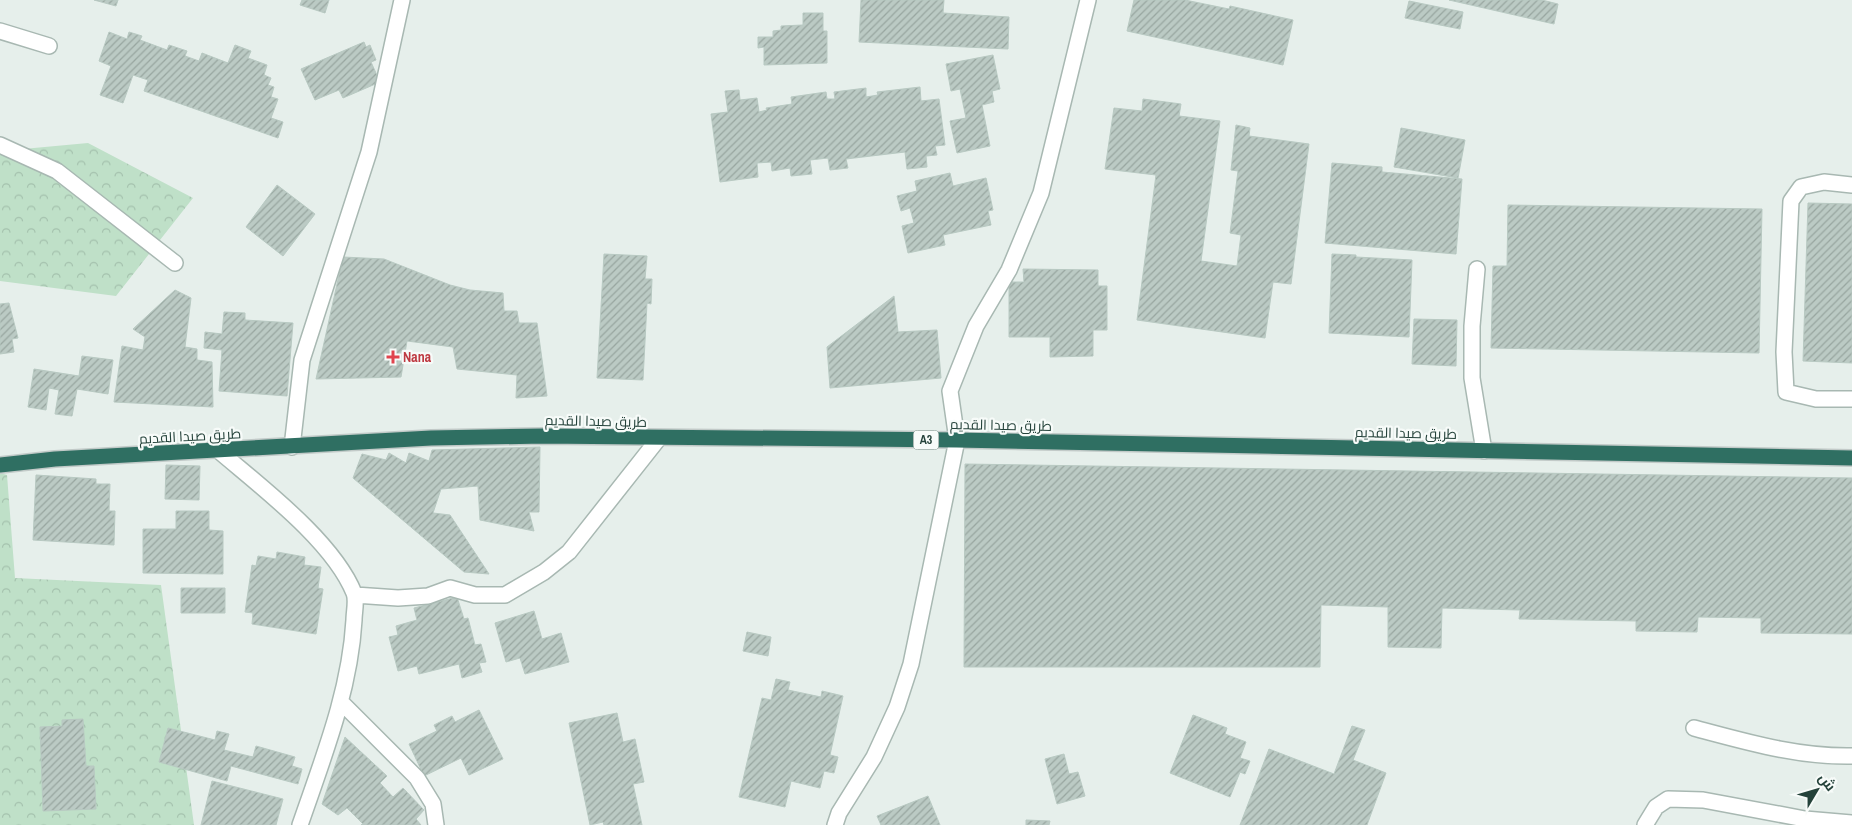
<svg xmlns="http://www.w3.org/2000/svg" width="1852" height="825" font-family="'Archivo Narrow',Cairo,sans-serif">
<defs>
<pattern id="forest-crowns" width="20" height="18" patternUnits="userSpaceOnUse" patternTransform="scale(1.25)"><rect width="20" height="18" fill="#bfe0c8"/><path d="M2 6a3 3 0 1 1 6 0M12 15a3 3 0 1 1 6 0" fill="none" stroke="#a4c1ad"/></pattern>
<pattern id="building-hatch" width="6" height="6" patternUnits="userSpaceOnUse" patternTransform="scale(1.25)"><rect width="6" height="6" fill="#bbcac4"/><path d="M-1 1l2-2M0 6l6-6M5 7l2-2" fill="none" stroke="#98a6a0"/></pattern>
</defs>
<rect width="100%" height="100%" fill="#e6efeb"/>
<path fill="url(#forest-crowns)" d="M0,138L23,149L88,143L193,198L116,296L0,281Z
M0,473L7,475L15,578L161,585L194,825H0Z"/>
<path fill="url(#building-hatch)" stroke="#b8c9c2" d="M94,0H118L116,6Z
M302,0H329L325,13L300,5Z
M861,0H944L943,13L1009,17L1008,49L859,42Z
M1134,0H1185L1229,9L1230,6L1293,20L1283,65L1127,31Z
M1449,0H1542L1558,4L1554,24Z
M1409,1L1463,12L1460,29L1405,18Z
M803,13H823V31H827V63L764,65V47L758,48V37H773V31L781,30V26L803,25Z
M109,32L127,39L129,32L142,36L140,40L167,50L169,45L187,51L185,56L199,61L202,53L228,63L235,45L251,51L248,58L267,65L264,75L271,78L268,85L274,87L271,97L278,99L271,118L283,122L278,138L144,91L148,80L133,75L123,103L100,95L111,66L99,61Z
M364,42L366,47L370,45L376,60L371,62L380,82L343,98L339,90L315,100L301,69Z
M993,55L1000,89L992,91L994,102L982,105L990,146L957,153L950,121L966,118L960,89L951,91L946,64Z
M920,87L921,101L939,99L945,145L935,146L937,155L926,156L927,167L907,169L905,152L846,159L848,168L830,170L828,158L810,160L812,174L791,176L790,168L772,171L771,162L757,163L758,177L720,182L711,114L728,112L725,91L739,90L740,100L757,98L759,112L767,110L766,108L792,104L791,97L826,92L827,99H835L834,92L866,88V97L878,95L877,92Z
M1143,99L1181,104L1179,116L1220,121L1201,261L1237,266L1241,235L1230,233L1238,171L1231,170L1236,125L1250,128L1249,136L1309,144L1291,284L1273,282L1265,338L1137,320L1156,175L1105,169L1114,108L1142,111Z
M1401,128L1465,140L1458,178L1394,167Z
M1332,163L1382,167V172L1462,179L1456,254L1325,243Z
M950,173L953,186L986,178L993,210L988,211L991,225L943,235L945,245L908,253L902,226L914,223L910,208L901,211L897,196L917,191L915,181Z
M277,185L315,214L283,256L246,227Z
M1808,203L1852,204V363L1803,361Z
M1508,205L1762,209L1759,353L1491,348L1493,266H1507Z
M604,254L647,256L645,279H652L651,304L647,303L643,380L597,378Z
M1332,254L1356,255V257L1412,260L1409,337L1329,333Z
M343,257L384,259L450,285L470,290L503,293L504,311H517L519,323H537L547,396L516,398L517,375L457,369L453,347L407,341L401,377L316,379Z
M1023,269L1098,270V286H1107V330H1093V356L1050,357V337H1009V282H1024Z
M175,290L191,298L185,347L197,349V360L212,362L213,407L114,402L122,346L143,350L145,337L133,329Z
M894,296L898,332L937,330L941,378L830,388L827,347Z
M9,303L18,338L12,339L14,352L0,354V304Z
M224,312L245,313V320L293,323L287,396L219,391L222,350L204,348L205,332L222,334Z
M1414,319L1457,320L1456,366L1412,364Z
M82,356L113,360L108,394L77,389L72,416L55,414L59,390L49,388L46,410L28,407L34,369L79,376Z
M540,447L539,512H529L534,531L480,520L478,486L441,489L433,513L450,515L489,574L464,572L353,478L362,454L386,460L389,453L406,463L409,453L429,461L432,450Z
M965,464L1852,478V634L1761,633V618L1698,617L1697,632L1636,631V621L1519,619L1520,610L1442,608L1441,648L1388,647V607L1321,605L1320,667H964Z
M166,465L200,466L199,500L165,499Z
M36,475L96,479V484H110L109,511H115L114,545L33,540Z
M176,511H209V530L223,531V574L143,573V529H176Z
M277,552L305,557L304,565L321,567L318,588L323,589L316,634L252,624L253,613L245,612L252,565L256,566L258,556L276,559Z
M181,588H225V613H181Z
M457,597L464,619L468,618L475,645L481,644L486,662L479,663L482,672L462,678L459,664L419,674L417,666L398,671L389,637L398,635L396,626L417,620L414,608Z
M534,611L542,639L561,633L569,662L525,674L520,658L506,662L495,623Z
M747,632L771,637L768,656L743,651Z
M776,679L790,682L788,690L821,697L822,691L843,696L830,755L838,757L834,773L824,771L820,788L791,781L785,807L739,797L762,698L771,700Z
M479,710L503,759L469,775L461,758L424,776L409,744L437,731L434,725L452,716L455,722Z
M617,713L623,742L635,739L644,782L633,784L642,825H604L603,822L590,825L569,723Z
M1193,715L1227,728L1225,734L1246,742L1240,758L1250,761L1245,774L1240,772L1230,797L1170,773Z
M83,719L86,766H94L96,809L43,811L40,727L62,726V720Z
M1352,726L1365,730L1353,760L1386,773L1367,825H1240L1269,749L1334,774Z
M168,728L215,740L217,731L229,734L224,750L253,757L256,746L295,757L292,766L302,769L298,784L231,766L227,781L159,762Z
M345,737L387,776L380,783L393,797L403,788L424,810L416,819L421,825H361L363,824L347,808L338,815L322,804Z
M1064,754L1069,774L1078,772L1085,796L1057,804L1045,759Z
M212,781L283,799L276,825H201Z
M928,796L940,825H881L877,816Z
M1026,820L1050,821L1049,825H1026Z"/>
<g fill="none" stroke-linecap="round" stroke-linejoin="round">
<defs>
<path id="minor" d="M0,31L49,46
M0,145L57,171L175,263
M1852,185L1824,182L1801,187L1791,201L1784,352L1786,392L1816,399H1852
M1477,269L1472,326V378L1484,451
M292,447L302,360L369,152L402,0
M219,451C261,487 333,541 354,593C357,600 354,612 354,620C350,691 323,758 300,825
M355,595L398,598L428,596L450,588L475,595H505L544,572L569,552L659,438
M341,702L417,778L433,804L436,825
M1694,728C1747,742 1797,757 1852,756
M835,825L839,813L874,757L897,707L911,664L957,440L950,391L976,326L1009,270L1041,193L1088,0
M1645,825L1656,807L1668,799L1703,800L1805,819L1852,823"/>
<path id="highway" d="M0,465L55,459L431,438L543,436L957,440L1852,458"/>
</defs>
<use href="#minor" stroke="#a8b8b2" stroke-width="18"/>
<use href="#highway" stroke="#c2cac8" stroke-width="18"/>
<use href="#minor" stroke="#fff" stroke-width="15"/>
<use href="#highway" stroke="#2f6f62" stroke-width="15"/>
</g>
<path fill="#e0444e" stroke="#f7fbf9" stroke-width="2" d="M390.5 349.5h5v5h5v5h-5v5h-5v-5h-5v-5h5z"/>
<g text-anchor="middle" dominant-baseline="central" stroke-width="4.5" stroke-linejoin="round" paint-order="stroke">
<rect fill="#f7fbf9" stroke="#637a73" stroke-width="1" x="913.5" y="430.5" width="25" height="19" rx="4"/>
<g font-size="12" font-weight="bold" fill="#24423a">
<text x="926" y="440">A3</text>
</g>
<g font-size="14" font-weight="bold" fill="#be3a42" stroke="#f7fbf9" text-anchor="start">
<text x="403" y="357">Nana</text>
</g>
<g font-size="14" fill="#24423a" stroke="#f7fbf9">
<text transform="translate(596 421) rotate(1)">طريق صيدا القديم</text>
<text transform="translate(1001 425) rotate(1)">طريق صيدا القديم</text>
<text transform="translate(1406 433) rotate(1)">طريق صيدا القديم</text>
<text transform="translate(190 436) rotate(-3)">طريق صيدا القديم</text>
</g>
</g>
<g transform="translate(1817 790) rotate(52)" stroke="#f7fbf9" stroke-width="4" paint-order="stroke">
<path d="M0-4L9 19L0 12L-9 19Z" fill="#24423a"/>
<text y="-8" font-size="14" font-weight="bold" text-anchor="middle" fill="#24423a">ش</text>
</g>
</svg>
